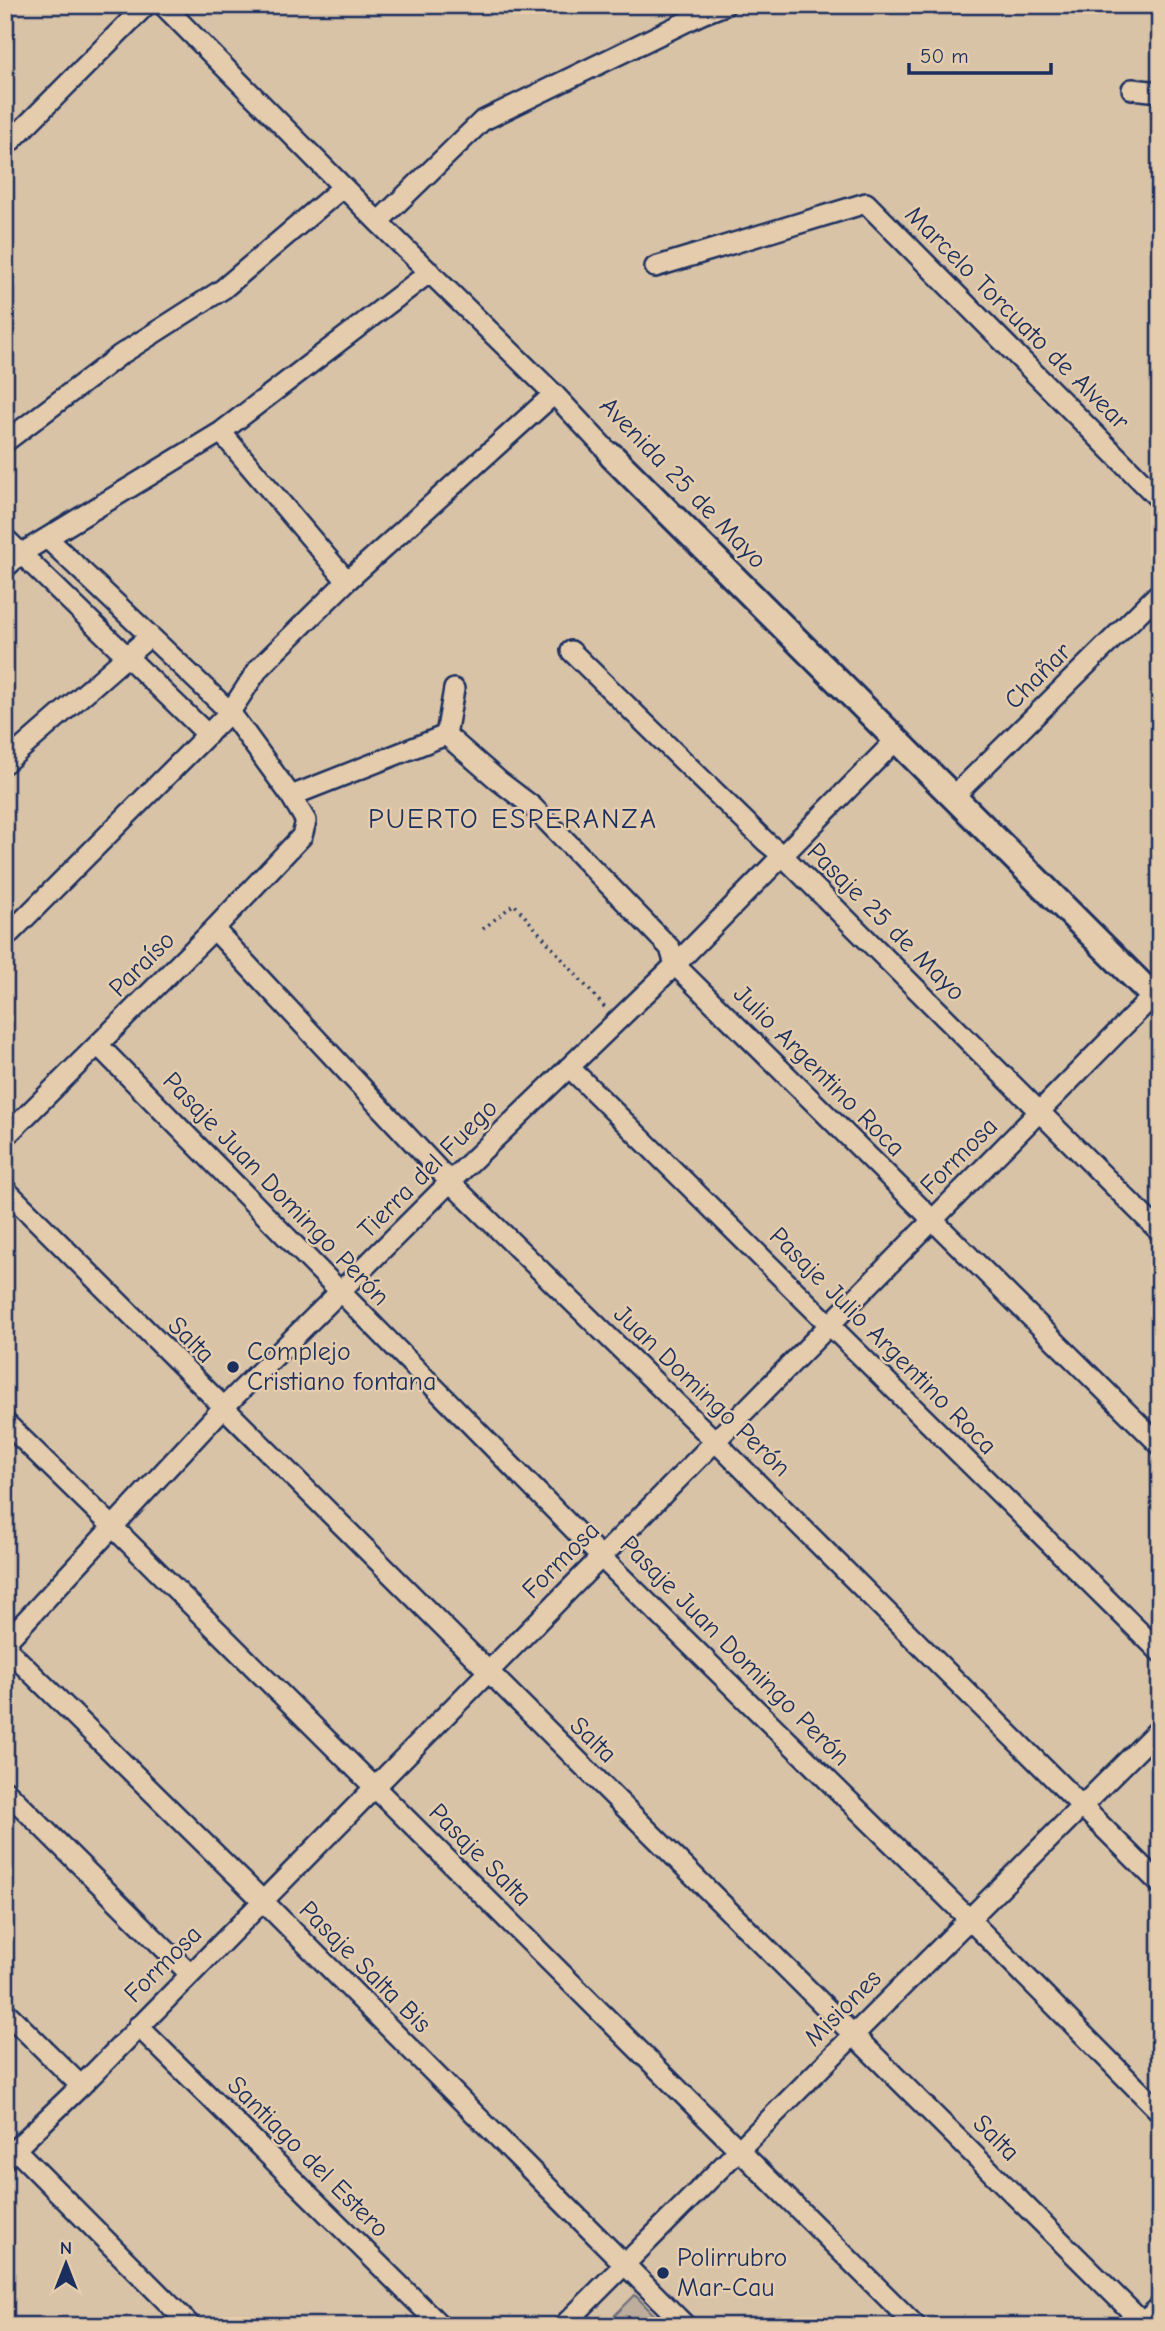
<svg xmlns="http://www.w3.org/2000/svg" width="1165" height="2331" font-family="'Comic Neue',sans-serif">
<rect width="100%" height="100%" fill="#d8c3a7"/>
<filter id="ink" filterUnits="userSpaceOnUse"><feTurbulence type="fractalNoise" baseFrequency=".0143" numOctaves="2"/><feDisplacementMap in="SourceGraphic" scale="14" xChannelSelector="R" yChannelSelector="G"/><feConvolveMatrix kernelMatrix="1 2 1 2 8 2 1 2 1" color-interpolation-filters="sRGB"/></filter>
<g filter="url(#ink)">
<path fill="#bcad9c" stroke="#6c6e7d" stroke-width="2" d="M635,2295L665,2326H604Z"/>
<g fill="none" stroke-linecap="round" stroke-linejoin="round">
<defs>
<path id="minor" d="M163,5L378,222L554,394L612,456
M1132,89L1160,92
M5,147L146,5
M378,222L482,121L702,14L725,5
M655,267L866,203L1160,500
M221,432L347,581
M5,442L120,355L223,289L343,187
M5,538L208,735
M5,568L22,553L221,432L430,272
M571,651L766,842L782,855L1160,1232
M446,735L499,781L532,806L670,948L675,965L1160,1445
M5,763L150,636
M291,796L446,735L454,689
M953,797L1160,592
M214,929L450,1182L715,1441L1160,1884
M5,938L230,712L259,668L347,581L554,394
M98,1045L601,1557L969,1919L1160,2112
M569,1067L1160,1652
M5,1137L214,929L302,836L306,821L291,796L230,712L47,538
M5,1189C383,1570 767,1946 1146,2326
M5,1422L112,1526L916,2326
M5,1643L223,1408L450,1182L675,965L896,740
M5,1647L263,1901L686,2326
M5,1790L190,1974
M5,2011L81,2086
M138,2026L441,2326
M15,2149L191,2326
M5,2159L81,2086L1153,996
M563,2326L1160,1728
M1140,2326L1160,2306"/>
<path id="major" d="M612,456L1160,1003"/>
</defs>
<use href="#minor" stroke="#1b2f5e" stroke-width="24"/>
<use href="#major" stroke="#1b2f5e" stroke-width="30"/>
<path stroke="#1b2f5e" stroke-width="3.5" stroke-dasharray="2 5" stroke-linecap="butt" d="M483,929L514,904L606,1009"/>
<use href="#minor" stroke="#e4ccac" stroke-width="19"/>
<use href="#major" stroke="#e4ccac" stroke-width="24"/>
</g>
</g>
<g fill="#1b2f5e" stroke="#e4ccac" stroke-width="2.5">
<circle cx="233" cy="1367" r="7"/>
<circle cx="663" cy="2273" r="7"/>
</g>
<g text-anchor="middle" dominant-baseline="central" stroke-width="5" stroke-linejoin="round" paint-order="stroke">
<g font-size="26" fill="#1b2f5e" stroke="#e4ccac">
<text transform="translate(1017 318) rotate(45)">Marcelo Torcuato de Alvear</text>
<text transform="translate(683 483) rotate(46)">Avenida 25 de Mayo</text>
<text transform="translate(1038 676) rotate(-45)">Chañar</text>
<text transform="translate(886 922) rotate(45)">Pasaje 25 de Mayo</text>
<text transform="translate(142 964) rotate(-45)">Paraíso</text>
<text transform="translate(819 1071) rotate(45)">Julio Argentino Roca</text>
<text transform="translate(959 1156) rotate(-45)">Formosa</text>
<text transform="translate(428 1169) rotate(-45)">Tierra del Fuego</text>
<text transform="translate(276 1189) rotate(46)">Pasaje Juan Domingo Perón</text>
<text transform="translate(191 1340) rotate(45)">Salta</text>
<text transform="translate(883 1341) rotate(45)">Pasaje Julio Argentino Roca</text>
<text transform="translate(702 1391) rotate(44)">Juan Domingo Perón</text>
<text transform="translate(561 1560) rotate(-45)">Formosa</text>
<text transform="translate(735 1651) rotate(45)">Pasaje Juan Domingo Perón</text>
<text transform="translate(593 1740) rotate(44)">Salta</text>
<text transform="translate(480 1855) rotate(45)">Pasaje Salta</text>
<text transform="translate(163 1964) rotate(-45)">Formosa</text>
<text transform="translate(365 1967) rotate(45)">Pasaje Salta Bis</text>
<text transform="translate(843 2008) rotate(-45)">Misiones</text>
<text transform="translate(996 2138) rotate(45)">Salta</text>
<text transform="translate(308 2157) rotate(45)">Santiago del Estero</text>
</g>
<g font-size="26" fill="#1b2f5e" stroke="#e4ccac" text-anchor="start">
<text x="247" y="1352">Complejo<tspan x="247" dy="30">Cristiano fontana</tspan></text>
<text x="677" y="2258">Polirrubro<tspan x="677" dy="30">Mar-Cau</tspan></text>
</g>
<g font-size="28" letter-spacing="2" fill="#1b2f5e" stroke="#e4ccac">
<text x="513" y="819">PUERTO ESPERANZA</text>
</g>
</g>
<rect width="1165" height="2331" fill="none" stroke="#e4ccac" stroke-width="28"/>
<rect x="14" y="14" width="1137" height="2303" fill="none" stroke="#1b2f5e" stroke-width="2.5" filter="url(#ink)"/>
<g transform="translate(66 2264)" stroke="#e4ccac" stroke-width="5" paint-order="stroke">
<path d="M0-5L12 26L0 18L-12 26Z" fill="#1b2f5e"/>
<text y="-10" font-size="19" font-weight="bold" text-anchor="middle" fill="#1b2f5e">N</text>
</g>
<path d="M909 63v10h142v-10" fill="none" stroke="#1b2f5e" stroke-width="3.5"/>
<text x="920" y="63" font-size="21" fill="#1b2f5e" stroke="#e4ccac" stroke-width="5" paint-order="stroke">50 m</text>
</svg>
